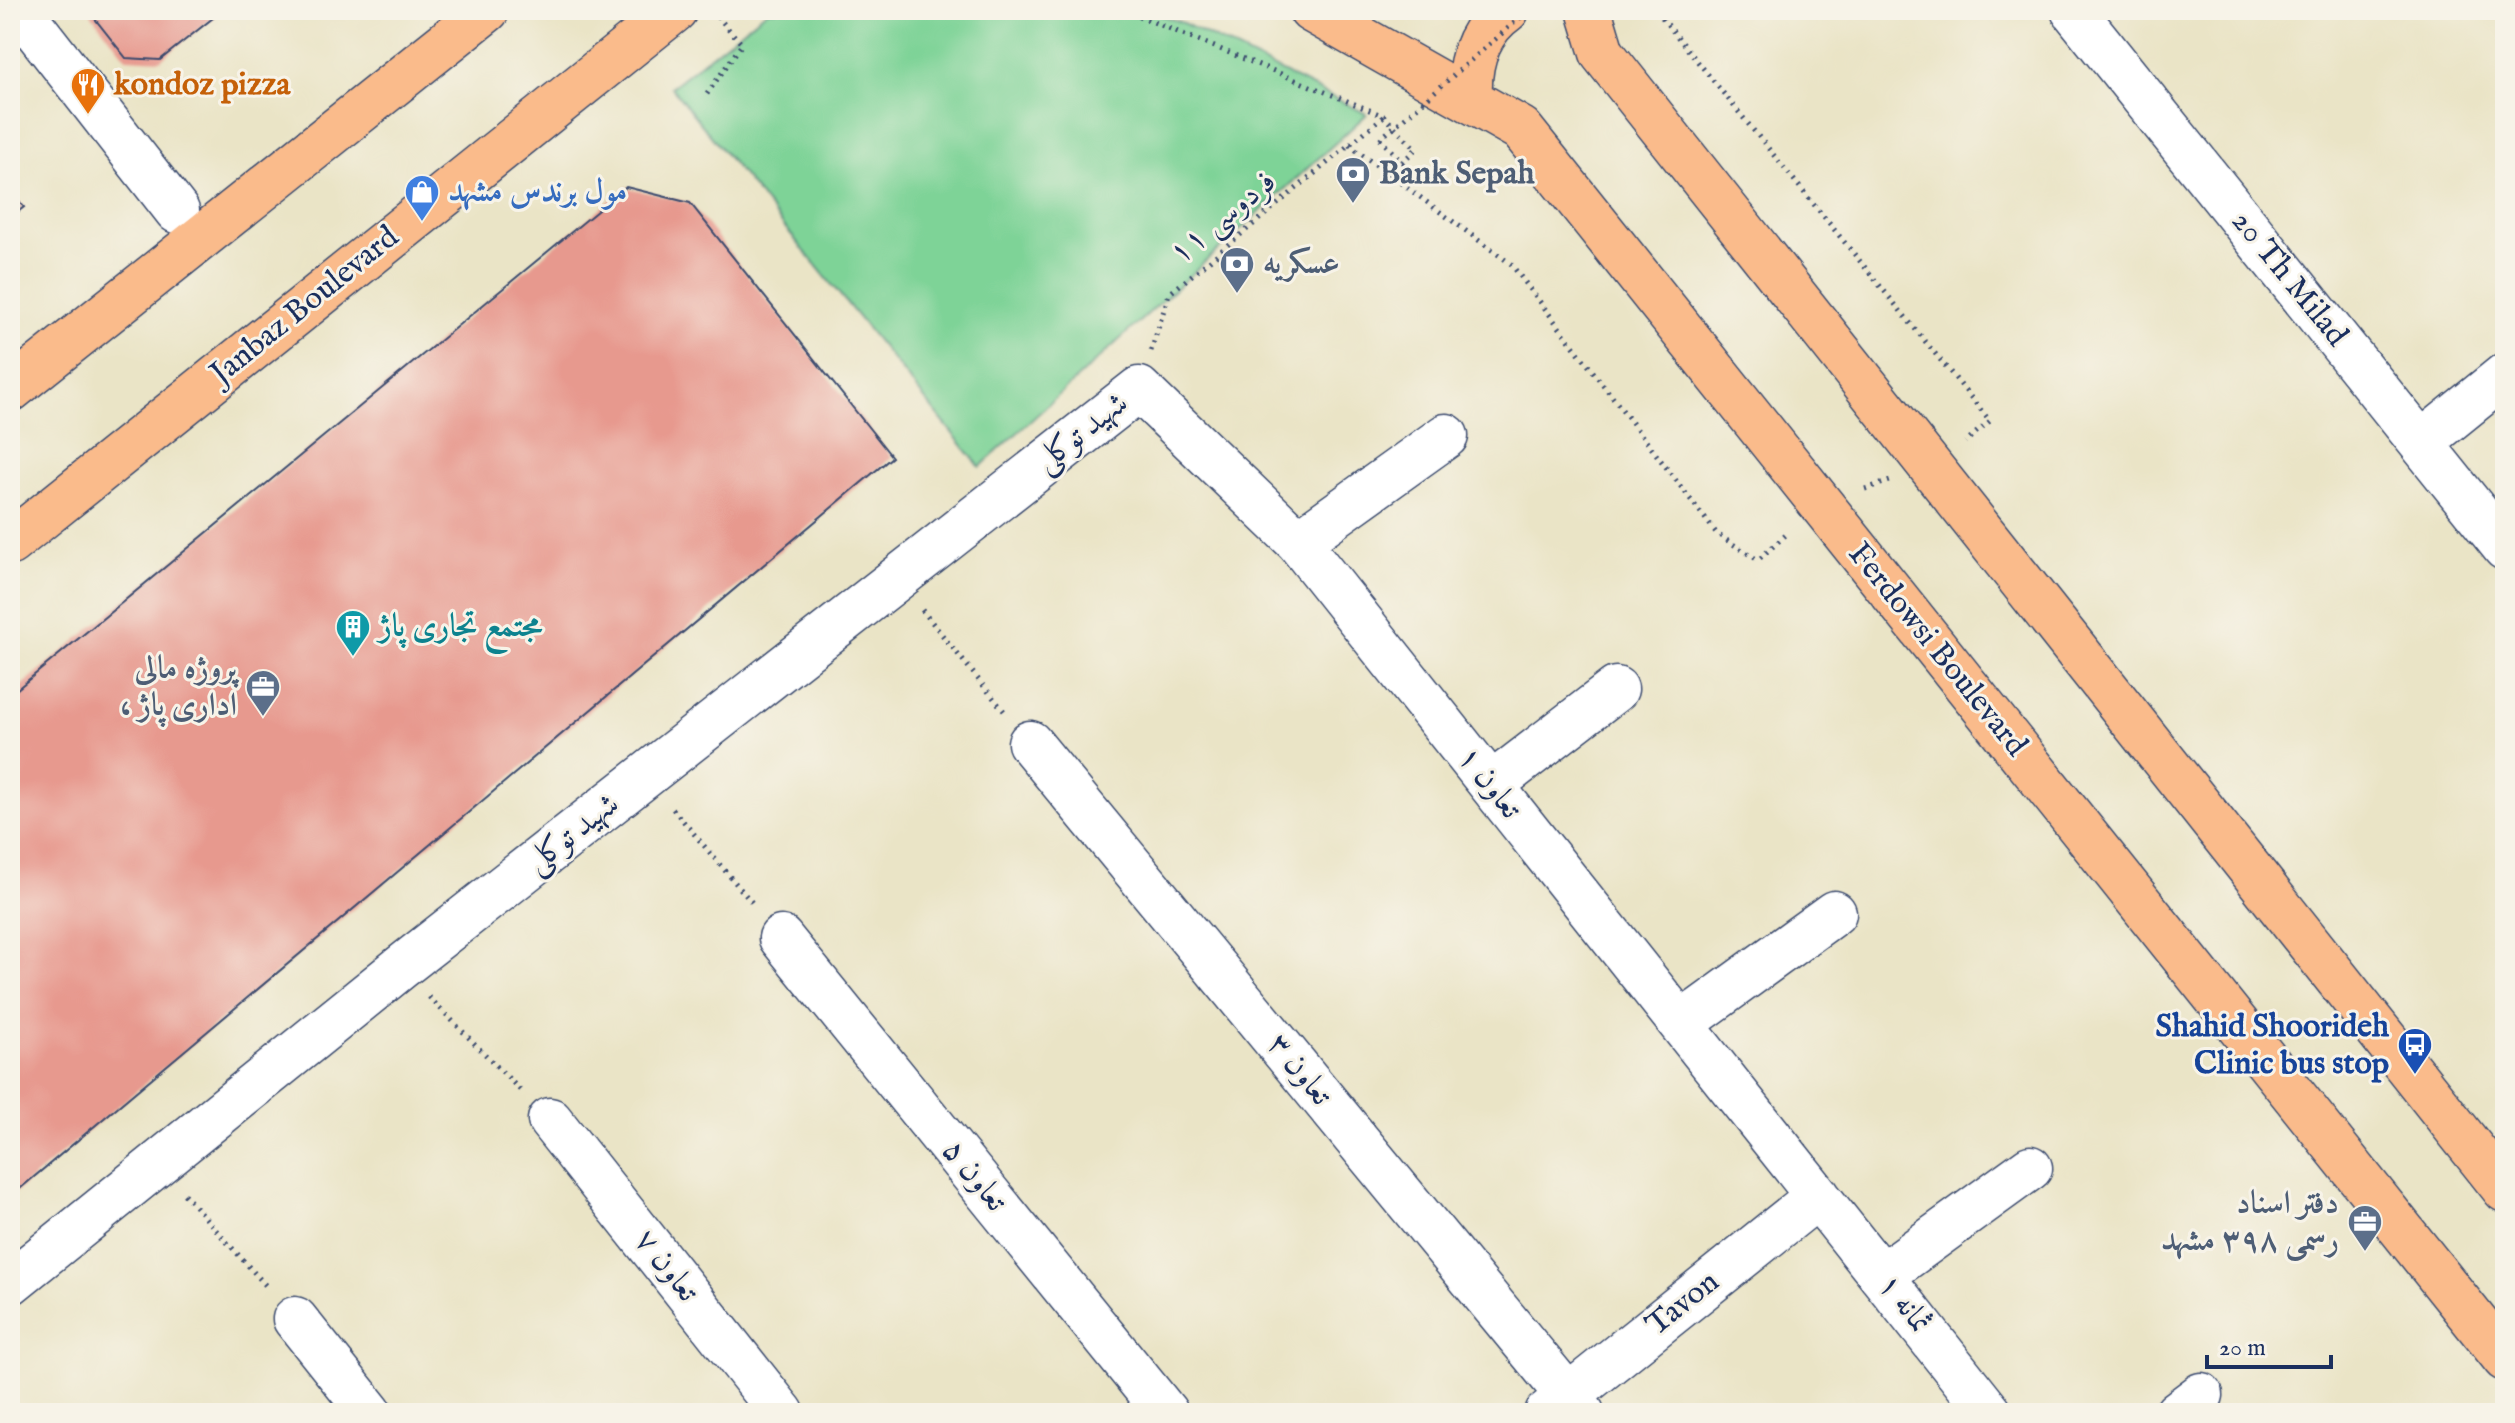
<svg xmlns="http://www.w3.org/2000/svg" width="2515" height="1423" font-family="'IM FELL English',Amiri,serif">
<rect width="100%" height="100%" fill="#f7f3e8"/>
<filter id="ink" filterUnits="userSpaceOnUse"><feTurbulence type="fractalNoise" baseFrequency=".0125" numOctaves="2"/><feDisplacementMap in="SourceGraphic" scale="16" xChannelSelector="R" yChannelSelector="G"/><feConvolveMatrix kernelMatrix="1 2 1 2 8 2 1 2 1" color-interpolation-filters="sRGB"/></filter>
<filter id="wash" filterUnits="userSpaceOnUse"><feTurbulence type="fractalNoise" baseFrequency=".006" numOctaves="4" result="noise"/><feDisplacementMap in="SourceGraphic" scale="32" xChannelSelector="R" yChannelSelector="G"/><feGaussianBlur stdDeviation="1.8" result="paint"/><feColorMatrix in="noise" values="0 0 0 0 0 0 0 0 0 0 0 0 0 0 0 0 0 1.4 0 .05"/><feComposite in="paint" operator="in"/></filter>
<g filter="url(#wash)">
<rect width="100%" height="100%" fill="#eae4c6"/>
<path fill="#7ed397" stroke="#4c817a" stroke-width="2" d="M768,10H1146L1183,23L1367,114L980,467L671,87Z"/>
<g id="blocks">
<path fill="#e7998e" d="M88,10H223L160,60L126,58Z
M626,187L690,203L892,457L10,1197V695Z
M10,191L24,207L10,218Z"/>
</g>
</g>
<g filter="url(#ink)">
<use href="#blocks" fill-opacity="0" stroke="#3a4a6e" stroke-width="2"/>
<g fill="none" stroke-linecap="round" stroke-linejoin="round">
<defs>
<path id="minor" d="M20,10L177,211
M2073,10L2505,548
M2421,443L2505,375
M1298,542L1446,436
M1030,743L1582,1413
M1491,785L1616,689
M781,938L1166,1413
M1681,1024L1834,913
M550,1120L782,1413
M1881,1276L2030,1168
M10,1283L400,968L1139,389L1298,542L1990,1413
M295,1319L370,1413
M1547,1413L1818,1196
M2177,1413L2201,1395"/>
<path id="major" d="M1311,10L1521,129L2505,1359
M1589,10L1602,53L2505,1190
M1470,98C1468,63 1477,31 1507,10
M10,390L487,10
M10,543L675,10"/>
</defs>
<use href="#minor" stroke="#3a4a6e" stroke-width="47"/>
<use href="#major" stroke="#3a4a6e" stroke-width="47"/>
<path stroke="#3a4a6e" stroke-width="5" stroke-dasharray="2 6" stroke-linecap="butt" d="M1124,10L1384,116L1416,149L1402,162L1380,139
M1661,10L1663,19L1990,421L1965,442
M707,94L742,44L717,16
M1349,145L1511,264L1717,534L1758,560L1789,532
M1151,351L1169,294L1384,116
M1865,489L1890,481
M922,610L1004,711
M673,809L754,905
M429,997L520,1090
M184,1194L268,1288"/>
<use href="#minor" stroke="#fff" stroke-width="44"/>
<use href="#major" stroke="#fabb8b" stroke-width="44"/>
<path stroke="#3a4a6e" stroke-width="5" stroke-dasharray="2 6" stroke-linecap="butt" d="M1380,139L1529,10"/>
</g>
</g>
<defs>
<symbol id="restaurant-pin" viewBox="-11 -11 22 30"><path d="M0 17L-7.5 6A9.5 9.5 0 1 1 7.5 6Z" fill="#e8710a" stroke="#f7f3e8"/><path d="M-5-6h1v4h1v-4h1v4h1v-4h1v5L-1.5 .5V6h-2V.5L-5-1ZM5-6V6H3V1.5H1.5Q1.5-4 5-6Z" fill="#fff"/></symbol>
<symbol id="bank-pin" viewBox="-11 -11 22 30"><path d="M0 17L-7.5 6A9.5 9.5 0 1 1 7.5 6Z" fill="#5c6f8a" stroke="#f7f3e8"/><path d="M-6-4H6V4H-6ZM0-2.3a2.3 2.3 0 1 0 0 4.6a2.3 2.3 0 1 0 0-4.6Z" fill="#fff"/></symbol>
<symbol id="shop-pin" viewBox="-11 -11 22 30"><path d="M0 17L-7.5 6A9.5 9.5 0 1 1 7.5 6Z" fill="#3f7fe0" stroke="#f7f3e8"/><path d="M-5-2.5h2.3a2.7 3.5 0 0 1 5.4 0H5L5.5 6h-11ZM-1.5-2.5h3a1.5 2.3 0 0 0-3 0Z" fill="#fff"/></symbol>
<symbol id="building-pin" viewBox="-11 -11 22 30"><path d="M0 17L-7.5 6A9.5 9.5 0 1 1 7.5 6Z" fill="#0f9aa8" stroke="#f7f3e8"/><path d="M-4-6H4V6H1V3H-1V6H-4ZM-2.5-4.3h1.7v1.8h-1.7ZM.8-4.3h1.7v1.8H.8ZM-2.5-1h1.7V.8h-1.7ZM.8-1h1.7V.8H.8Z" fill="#fff"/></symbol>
<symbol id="office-pin" viewBox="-11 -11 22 30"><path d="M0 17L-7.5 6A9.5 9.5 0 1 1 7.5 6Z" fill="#5c6f8a" stroke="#f7f3e8"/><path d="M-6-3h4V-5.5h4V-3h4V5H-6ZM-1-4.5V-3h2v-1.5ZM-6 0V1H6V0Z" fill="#fff"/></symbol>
<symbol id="bus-pin" viewBox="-11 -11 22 30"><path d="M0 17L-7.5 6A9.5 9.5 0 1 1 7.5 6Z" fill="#1a4fb4" stroke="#f7f3e8"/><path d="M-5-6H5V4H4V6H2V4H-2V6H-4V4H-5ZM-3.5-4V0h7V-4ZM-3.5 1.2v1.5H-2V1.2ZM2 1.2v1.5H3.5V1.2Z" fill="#fff"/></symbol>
</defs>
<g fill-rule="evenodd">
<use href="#restaurant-pin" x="68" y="65" width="40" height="54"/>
<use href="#bank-pin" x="1333" y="154" width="40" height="54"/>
<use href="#shop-pin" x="402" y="172" width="40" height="54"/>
<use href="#bank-pin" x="1217" y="244" width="40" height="54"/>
<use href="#building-pin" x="333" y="607" width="40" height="54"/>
<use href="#office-pin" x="243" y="667" width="40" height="54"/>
<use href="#bus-pin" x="2395" y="1025" width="40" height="54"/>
<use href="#office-pin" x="2345" y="1202" width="40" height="54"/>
</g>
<g text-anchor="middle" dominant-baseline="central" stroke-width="6" stroke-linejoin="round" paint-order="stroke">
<g font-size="32" font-weight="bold" fill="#c56008" stroke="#f7f3e8" text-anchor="start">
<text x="114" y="85">kondoz pizza</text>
</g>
<g font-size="32" font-weight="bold" fill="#4e5e75" stroke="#f7f3e8" text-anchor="start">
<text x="1379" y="174">Bank Sepah</text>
<text x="1263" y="264">عسکریه</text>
<text x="237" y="669" text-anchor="end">پروژه مالی<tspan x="237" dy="37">، اداری پاژ</tspan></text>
<text x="2339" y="1204" text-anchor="end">دفتر اسناد<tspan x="2339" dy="37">رسمی ۳۹۸ مشهد</tspan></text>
</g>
<g font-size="32" font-weight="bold" fill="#366cbe" stroke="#f7f3e8" text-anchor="start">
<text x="448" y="192">مول برندس مشهد</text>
</g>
<g font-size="32" fill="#1b2f5e" stroke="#f7f3e8">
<text transform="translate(1223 218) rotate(-39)">فردوسی ۱۱</text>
<text transform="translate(2289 279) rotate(51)">20 Th Milad</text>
<text transform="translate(305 306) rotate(-39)">Janbaz Boulevard</text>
<text transform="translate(1082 433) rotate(-38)">شهید توکلی</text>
<text transform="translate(1937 650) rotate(51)">Ferdowsi Boulevard</text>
<text transform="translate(1489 783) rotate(52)">تعاون ۱</text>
<text transform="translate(573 834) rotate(-38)">شهید توکلی</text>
<text transform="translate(1299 1070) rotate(51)">تعاون ۳</text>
<text transform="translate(974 1176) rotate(51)">تعاون ۵</text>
<text transform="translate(666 1266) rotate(52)">تعاون ۷</text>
<text transform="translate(1683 1304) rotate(-39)">Tavon</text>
<text transform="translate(1904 1304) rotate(52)">ثمانه ۱</text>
</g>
<g font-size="32" font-weight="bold" fill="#0d838f" stroke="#f7f3e8" text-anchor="start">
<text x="379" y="627">مجتمع تجاری پاژ</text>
</g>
<g font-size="32" font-weight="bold" fill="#164399" stroke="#f7f3e8" text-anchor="end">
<text x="2389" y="1027">Shahid Shoorideh<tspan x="2389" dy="37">Clinic bus stop</tspan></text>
</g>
</g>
<rect width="2515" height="1423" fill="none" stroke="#f7f3e8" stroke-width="40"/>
<path d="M2207 1355v12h124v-12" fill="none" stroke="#1b2f5e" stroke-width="4"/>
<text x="2219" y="1355" font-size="24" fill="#1b2f5e" stroke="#f7f3e8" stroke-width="6" paint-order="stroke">20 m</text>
</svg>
